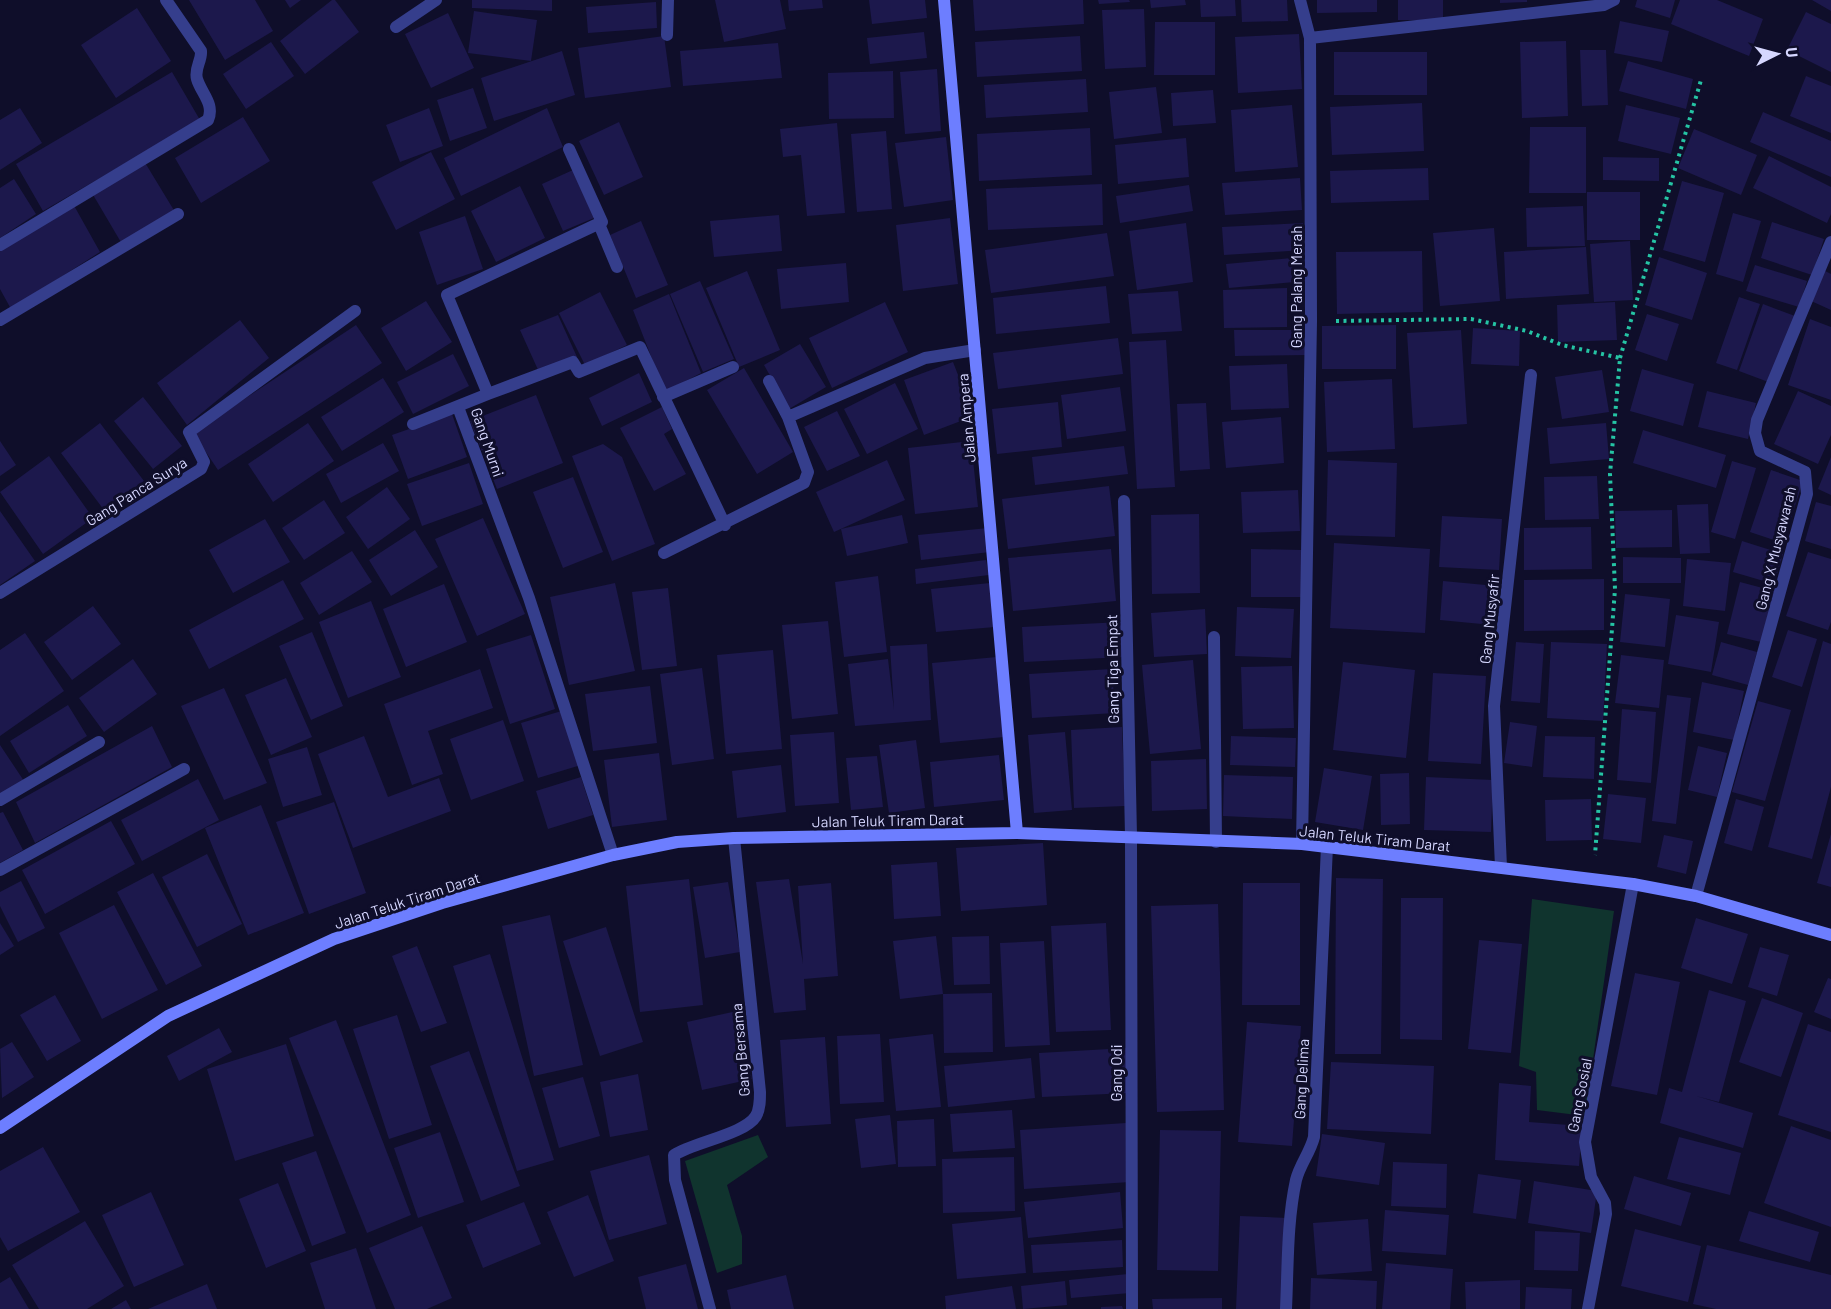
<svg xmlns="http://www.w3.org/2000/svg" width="1831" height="1309" font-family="Barlow,sans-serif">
<rect width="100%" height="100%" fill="#0f0e2a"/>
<path fill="#10342e" d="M1532,899L1614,911L1585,1116L1537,1110L1536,1072L1519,1066Z
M758,1135L768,1157L727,1185L742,1236V1264L717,1273L685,1161Z"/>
<path fill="#1c184c" d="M189,0H255L273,31L225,60Z
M285,0H301L290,8Z
M332,0H335L359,32L305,74L280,41Z
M472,0H552V11L472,8Z
M715,0H780L786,29L724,42Z
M788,0H822L823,8L789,11Z
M869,0H925L927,18L872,24Z
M973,0H1083L1084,24L975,31Z
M1098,0H1129L1130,2L1099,4Z
M1150,0H1185L1186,5L1151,8Z
M1200,0H1235L1236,16L1201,17Z
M1241,0H1287L1288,21L1242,22Z
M1317,0H1377V12L1317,13Z
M1398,0H1443V20H1398Z
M1500,0H1527V2L1500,3Z
M1637,0H1675L1670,18L1635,7Z
M1680,0H1717L1763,19L1749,56L1671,24Z
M1812,0H1831V11Z
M656,2L657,28L588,33L586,7Z
M137,8L171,61L116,98L81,45Z
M1144,9L1146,67L1105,69L1102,10Z
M474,11L537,20L531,61L468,53Z
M1806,12L1831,24V72L1787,50Z
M448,13L474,68L431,88L405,34Z
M1620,21L1669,31L1662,62L1614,53Z
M1155,22H1215V75H1154Z
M924,32L927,58L870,64L867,38Z
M1299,34L1302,89L1238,93L1235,37Z
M664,36L671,87L585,98L578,48Z
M1080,36L1082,71L977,77L975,42Z
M1566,41L1568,116L1522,118L1520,42Z
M271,42L294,76L246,109L223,74Z
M778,43L782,78L683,86L680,51Z
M1580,50H1606L1608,105L1582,106Z
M562,51L575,95L494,121L481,78Z
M1334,52H1427V95H1334Z
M1628,61L1693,79L1686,109L1619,91Z
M937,69L941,131L905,134L900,72Z
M893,71L894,118L829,119L828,73Z
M172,72L200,120L43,211L16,164Z
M1806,76L1831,86V133L1790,116Z
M1086,79L1088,112L986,118L984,85Z
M1156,87L1162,133L1114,139L1109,92Z
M473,88L487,128L450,141L437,100Z
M1213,90L1216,123L1173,126L1171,93Z
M1422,103L1424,151L1332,155L1330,107Z
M1292,105L1298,167L1235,172L1231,110Z
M1626,105L1680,118L1671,154L1618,141Z
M20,108L42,143L0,170V120Z
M429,108L443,146L400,162L386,125Z
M547,108L563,147L461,196L444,158Z
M1763,112L1831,141V177L1750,142Z
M243,117L270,161L201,203L175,158Z
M619,122L643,177L604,195L579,141Z
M837,123L845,213L807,216L801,155L783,157L780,129Z
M1530,127H1586V193H1529Z
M1090,128L1092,175L979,181L977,134Z
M1694,129L1757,155L1741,195L1678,168Z
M886,131L892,209L857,212L851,134Z
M946,137L953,200L904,207L895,143Z
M1186,138L1189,177L1118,184L1115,145Z
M431,152L455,199L396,230L372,182Z
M1769,156L1831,187V214L1827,223L1753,188Z
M1603,157L1659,158V181L1603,180Z
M144,161L175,212L122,244L92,193Z
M1428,168L1429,200L1331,203L1330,171Z
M573,170L594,218L563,231L542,184Z
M1300,178L1302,210L1225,215L1222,183Z
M14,179L36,214L0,238V188Z
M1682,181L1724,193L1705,262L1663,250Z
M1102,184L1103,225L988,230L986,189Z
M1189,185L1193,211L1120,223L1116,196Z
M520,186L545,238L496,262L471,211Z
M1587,192H1640V240H1587Z
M72,202L100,252L11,309L0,289V248Z
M1583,206L1585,246L1527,247L1526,208Z
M1733,213L1761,221L1743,282L1716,274Z
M779,215L782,251L714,257L710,221Z
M465,216L483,269L437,285L419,232Z
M950,218L958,284L903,291L896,225Z
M641,221L668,285L636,298L610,235Z
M1772,222L1824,239L1812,275L1761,258Z
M1186,223L1193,282L1137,290L1129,231Z
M1303,223L1304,250L1224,255L1222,227Z
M1494,228L1500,301L1440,306L1433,233Z
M1107,233L1114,276L991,293L985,250Z
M1630,241L1633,300L1594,302L1590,244Z
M1586,247L1589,294L1506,299L1504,252Z
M1422,251L1423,312L1337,314L1336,252Z
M1303,257L1305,281L1229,288L1226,264Z
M1659,257L1707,273L1692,320L1645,305Z
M846,263L849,302L781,309L777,269Z
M1755,265L1807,281L1799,307L1746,291Z
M1823,270L1831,274V310L1809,300Z
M747,271L780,350L739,367L706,288Z
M700,281L734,359L703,372L670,294Z
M1106,286L1110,323L996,334L993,298Z
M1287,288V327L1224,328L1223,290Z
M1178,291L1182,331L1132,334L1128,294Z
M600,292L627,345L585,365L559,313Z
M669,294L701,373L665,392L633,310Z
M1739,297L1760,304L1737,370L1716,363Z
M426,301L452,342L406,371L381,328Z
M885,302L908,352L832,388L809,338Z
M1615,302L1617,340L1558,342L1557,305Z
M1763,304L1795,316L1771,383L1739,371Z
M1647,314L1679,324L1667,361L1635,350Z
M558,315L577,357L539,372L520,330Z
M1810,319L1831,327V400L1788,385Z
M240,320L269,358L187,425L157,383Z
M356,325L382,363L218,470L193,433Z
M1396,325V369H1322V326Z
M1473,328L1520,331L1519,366L1471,364Z
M1234,330H1307V355L1235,356Z
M1461,330L1467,424L1413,428L1407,333Z
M1118,338L1123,374L998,389L993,353Z
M1166,340L1175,487L1137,489L1129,342Z
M800,344L826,387L789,409L764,365Z
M453,354L469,386L413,414L397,382Z
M953,362L974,416L924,435L904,380Z
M1287,364L1289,408L1231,410L1229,366Z
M744,368L793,452L757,474L707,390Z
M1642,369L1694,384L1683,426L1630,411Z
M1602,370L1609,412L1562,419L1555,377Z
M639,373L652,402L602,426L589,398Z
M383,378L404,412L342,451L321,417Z
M1392,379L1395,449L1327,452L1324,382Z
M895,383L918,429L867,454L844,409Z
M1120,387L1126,431L1067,439L1061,395Z
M1707,391L1756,403L1748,439L1698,427Z
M1798,391L1831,406V435L1818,464L1774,444Z
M536,395L563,463L497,489L470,421Z
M143,397L182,446L153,469L114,421Z
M1058,402L1062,447L997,454L992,409Z
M1206,403L1210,469L1180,471L1177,404Z
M662,407L672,429L664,434L686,474L654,491L620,428Z
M837,411L860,456L827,471L804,427Z
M452,414L467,457L408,479L392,435Z
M1281,417L1284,463L1226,468L1222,422Z
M100,423L144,481L104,510L61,453Z
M308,423L334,461L273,502L248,464Z
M1606,423L1609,459L1550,464L1547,428Z
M1643,430L1726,455L1716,488L1633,463Z
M0,441L16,465L0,476Z
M971,441L978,507L915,514L908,448Z
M383,443L399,471L341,503L326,474Z
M603,444L622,457L655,544L612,561L572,456Z
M1124,446L1128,474L1035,485L1032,457Z
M49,456L93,518L43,554L0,492Z
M1831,457V495L1818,489Z
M887,460L905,500L834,532L816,492Z
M1328,460L1397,463L1395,537L1326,535Z
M1732,461L1756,468L1735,539L1711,532Z
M469,463L483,504L422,526L407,484Z
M1771,470L1803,481L1783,543L1750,532Z
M1597,476L1599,519L1545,520L1544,477Z
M573,477L603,552L563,568L533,492Z
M1109,486L1115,536L1008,549L1002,499Z
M387,487L410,519L368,549L346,517Z
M1298,490L1300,531L1243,533L1241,492Z
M324,500L345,533L304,560L282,528Z
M1816,502L1831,506V549L1805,541Z
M1708,504L1710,553L1680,554L1677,505Z
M1672,510V547L1616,548L1615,511Z
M0,511L35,561L0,585Z
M1199,514L1200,593L1152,594L1151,515Z
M902,515L908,543L847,556L841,529Z
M1442,516L1502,519L1499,570L1439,567Z
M483,518L525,614L477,636L435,539Z
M265,519L290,562L233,593L209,550Z
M1591,527L1592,569L1524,570V528Z
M988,528L990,552L921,560L918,535Z
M415,530L438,567L391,596L369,560Z
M1742,541L1783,554L1774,584L1733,572Z
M1334,543L1430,549L1425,633L1330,628Z
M1111,549L1116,601L1013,611L1008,558Z
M1251,549L1302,550V597H1251Z
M352,551L372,582L319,615L300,583Z
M1808,552L1831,559V622L1828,630L1786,616Z
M1623,557L1681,558V583H1623Z
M1687,559L1731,563L1725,611L1683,606Z
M986,560L989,575L916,584L915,569Z
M878,576L887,652L844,657L835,582Z
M1604,579V630L1524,631V580Z
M283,580L304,619L209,669L189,630Z
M1443,581L1496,586L1492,625L1440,620Z
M1740,582L1774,591L1761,642L1727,634Z
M615,583L635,671L569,685L550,597Z
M990,583L995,627L936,632L931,589Z
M444,584L467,642L406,667L383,609Z
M668,588L677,666L642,670L632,592Z
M1625,594L1670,599L1665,647L1620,642Z
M371,601L401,677L348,698L319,622Z
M93,606L121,644L72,680L44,642Z
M1237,607L1294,609L1291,658L1235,656Z
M1205,609L1207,654L1154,657L1151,613Z
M1676,615L1719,622L1711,672L1668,664Z
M828,621L838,714L792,719L782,625Z
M1122,622L1123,657L1024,662L1022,627Z
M1788,630L1817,639L1802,687L1772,677Z
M312,632L343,706L311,720L279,646Z
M25,633L64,691L0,736V650Z
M531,635L555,709L510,724L486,649Z
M1823,641L1831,644V787L1812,859L1768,847Z
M1516,642L1544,644L1540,703L1511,701Z
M1551,642L1607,644L1603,721L1547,718Z
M1721,642L1757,652L1748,685L1712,675Z
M927,644L931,720L855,726L848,664L888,659L894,710L890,646Z
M773,650L782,749L726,754L717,655Z
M1621,655L1664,660L1659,708L1615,703Z
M997,657L1004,737L940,743L932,663Z
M133,659L157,694L104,732L79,698Z
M1193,660L1201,749L1150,754L1142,665Z
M1343,662L1415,670L1406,758L1333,750Z
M1292,666L1294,728L1243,729L1241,667Z
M702,668L714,759L672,765L660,674Z
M480,669L493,708L428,731L443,774L412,785L384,704Z
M1112,669L1115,713L1032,718L1029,674Z
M1433,673L1486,676L1481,764L1428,761Z
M286,678L312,737L271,755L245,695Z
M1702,682L1744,691L1734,740L1693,732Z
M650,686L657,743L593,751L585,694Z
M224,688L267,783L224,800L181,706Z
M1667,695L1691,698L1676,824L1652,821Z
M1758,701L1791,710L1765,801L1732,792Z
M68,705L87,736L29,773L10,741Z
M1622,709L1656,712L1651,783L1617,780Z
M565,710L581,765L538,778L521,723Z
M503,720L524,781L471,800L450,739Z
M1510,722L1537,726L1532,767L1504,763Z
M152,726L172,767L35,843L16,802Z
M1122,727L1125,806L1074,808L1071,730Z
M834,732L839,803L795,806L790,735Z
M1065,732L1072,810L1034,813L1028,735Z
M364,736L388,797L439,778L451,811L353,848L318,754Z
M1231,736L1296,738L1295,767L1230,765Z
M1545,736L1595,737L1594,779L1543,777Z
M916,740L925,808L889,813L879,745Z
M0,745L24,781L0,795Z
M1698,746L1727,753L1717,797L1688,790Z
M307,747L322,795L283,807L268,759Z
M659,753L667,820L612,827L604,760Z
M999,755L1004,800L934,807L930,762Z
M877,756L883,807L851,810L846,758Z
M1206,759L1207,809L1152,811L1151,761Z
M781,765L786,812L737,818L732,771Z
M1324,768L1372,776L1363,830L1315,822Z
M1409,773L1410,824L1381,825L1380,774Z
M1224,775L1293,777L1292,819L1223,816Z
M581,777L593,815L548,829L536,791Z
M1426,777L1493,780L1491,832L1424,830Z
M198,779L219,820L142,861L121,820Z
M1608,794L1646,798L1641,843L1603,839Z
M1591,799L1592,840L1546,841L1545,800Z
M1736,799L1764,807L1752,851L1724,843Z
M334,802L366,893L309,914L276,822Z
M261,805L304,913L248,935L205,828Z
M3,812L23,850L0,863V813Z
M111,821L135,864L45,914L22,870Z
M1831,834V887L1817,883Z
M1664,835L1693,841L1686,874L1657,867Z
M1043,843L1047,905L961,911L956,848Z
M207,854L242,924L197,947L162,877Z
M937,862L941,916L894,919L891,865Z
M153,873L202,966L166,985L117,892Z
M1336,878L1383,879L1381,1054H1335Z
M689,879L703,1005L640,1012L626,886Z
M789,879L803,964L798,886L831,883L838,976L804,979L806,1010L774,1013L756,882Z
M21,881L45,928L18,942L0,906V892Z
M728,882L740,952L705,958L693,887Z
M1243,883H1300V1005H1242Z
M1401,898H1443L1442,1040L1400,1039Z
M1218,904L1224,1110L1157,1112L1151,906Z
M114,905L158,990L102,1019L59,933Z
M550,915L583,1065L534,1076L502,926Z
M1696,918L1748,934L1732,984L1681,968Z
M0,923L14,946L0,955Z
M1106,923L1111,1030L1056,1032L1051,926Z
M606,927L643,1042L600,1056L563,941Z
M936,936L943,994L900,999L893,941Z
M989,936L990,984L954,985L952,937Z
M1479,940L1522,944L1511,1053L1468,1049Z
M1044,941L1050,1045L1005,1047L1000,943Z
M417,946L447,1023L421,1032L392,956Z
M1760,947L1789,955L1777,996L1748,987Z
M490,954L554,1160L517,1171L453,966Z
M1635,973L1680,982L1657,1095L1611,1086Z
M1828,978L1831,979V1019L1814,1012Z
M1709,990L1746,1001L1719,1102L1696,1096L1753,1113L1743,1148L1660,1123L1669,1088L1682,1092Z
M992,993L993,1052L944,1053L943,994Z
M55,995L81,1041L47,1061L20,1015Z
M1762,998L1803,1013L1781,1077L1739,1062Z
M737,1011L752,1079L702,1090L687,1022Z
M397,1015L432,1125L389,1139L353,1029Z
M336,1020L411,1215L367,1233L289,1038Z
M1247,1022L1301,1026L1292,1146L1238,1142Z
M1808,1024L1831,1032V1132L1778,1115Z
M219,1028L232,1052L179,1081L167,1056Z
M880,1034L884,1102L840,1104L837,1036Z
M933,1034L941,1107L896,1111L889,1039Z
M825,1037L831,1124L786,1127L780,1040Z
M12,1042L34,1077L2,1098L0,1049Z
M286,1044L314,1136L235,1161L207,1069Z
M1127,1048L1129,1093L1042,1097L1039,1053Z
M469,1051L520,1186L481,1201L430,1066Z
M1031,1058L1035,1098L948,1107L944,1066Z
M1331,1062L1434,1066L1431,1134L1327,1129Z
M638,1074L648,1130L610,1137L600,1082Z
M583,1077L600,1136L559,1148L542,1088Z
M1499,1083L1531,1086L1529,1122L1582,1126L1579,1166L1495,1160Z
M1012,1110L1015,1148L953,1152L950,1114Z
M890,1115L896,1164L861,1168L855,1119Z
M934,1119L936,1166L898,1167L897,1121Z
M1126,1123L1130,1182L1024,1189L1020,1130Z
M1791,1126L1831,1140V1227L1764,1203Z
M1160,1130L1221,1131L1218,1271L1157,1270Z
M440,1132L464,1202L418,1218L394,1148Z
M1322,1134L1385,1143L1379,1185L1316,1176Z
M1679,1137L1741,1153L1730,1195L1667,1179Z
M43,1147L80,1212L8,1251L0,1237V1171Z
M316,1151L346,1233L312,1246L282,1163Z
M649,1155L667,1224L609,1240L590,1171Z
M1014,1157L1015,1211L943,1213L942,1159Z
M1393,1162L1447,1164L1446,1208L1391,1206Z
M1478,1174L1521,1180L1516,1219L1473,1213Z
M1634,1176L1691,1193L1681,1226L1624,1209Z
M1534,1181L1597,1191L1591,1233L1528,1223Z
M278,1183L306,1251L266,1268L239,1199Z
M151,1192L184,1265L134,1287L102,1215Z
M1120,1192L1123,1228L1028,1238L1024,1202Z
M588,1195L614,1261L574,1277L547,1212Z
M524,1202L541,1244L483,1268L466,1225Z
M1385,1210L1449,1215L1446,1255L1382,1251Z
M1749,1211L1819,1232L1810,1262L1739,1241Z
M1240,1216L1287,1218L1283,1309H1236Z
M1021,1217L1026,1273L957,1279L952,1224Z
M1368,1219L1372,1271L1317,1275L1313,1223Z
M85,1221L124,1286L87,1309H39L12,1265Z
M422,1226L452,1298L427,1309H395L369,1248Z
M1635,1229L1701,1246L1688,1302L1621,1286Z
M1535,1231L1580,1233L1578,1271L1534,1270Z
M1122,1240L1123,1267L1033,1273L1031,1245Z
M1707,1245L1831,1275V1309H1716L1693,1304Z
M356,1248L376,1309H325L310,1263Z
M1386,1263L1453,1269L1450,1309H1382Z
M686,1264L698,1309H646L638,1277Z
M1128,1274L1130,1293L1071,1298L1069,1280Z
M786,1275L794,1309H731L727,1290Z
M10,1277L29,1309H0V1283Z
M1311,1278L1377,1281L1376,1309H1310Z
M1520,1280V1309H1466L1465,1282Z
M1065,1281L1067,1305L1023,1309L1021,1286Z
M207,1284L217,1309H148Z
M1012,1286L1016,1309H946L945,1296Z
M1526,1287L1572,1289L1571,1309H1525Z
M1222,1298V1309H1153L1152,1299Z
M126,1300L131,1309H111Z
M1122,1306L1123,1309H1101V1307Z"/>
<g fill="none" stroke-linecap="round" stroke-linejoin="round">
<path stroke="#25c4a4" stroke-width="4" stroke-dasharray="3 4.5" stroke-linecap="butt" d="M1336,321L1471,319L1527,331L1562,345L1620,358L1610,474L1615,589L1595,855
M1620,358L1701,80"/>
<path stroke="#353e8c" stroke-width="12" d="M1300,0L1310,38L1311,321L1302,844
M396,27L436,0
M667,35L668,0
M1310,38L1604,5L1614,0
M599,224L617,267
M0,245L208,120C215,104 201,93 197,79C194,68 202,61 201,51L166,0
M0,320L178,214
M769,381L788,417
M488,394L573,362L579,372L640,347L725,525
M663,397L733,367
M458,407L529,598L613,855
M413,424L488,394L447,295L602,222L569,149
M1124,501L1131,836L1132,1309
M664,553L804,483L808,472L788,417L925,358L975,350
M0,593L201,469L204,462L189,432L355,311
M1214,637L1216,842
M0,800L99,742
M1501,867L1494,706L1531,375
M0,870L184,769
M1696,896L1807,494L1805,472L1760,451L1755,433L1757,420L1831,242
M710,1309L675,1180L674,1155C695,1142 745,1134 756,1116C760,1109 760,1100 760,1092L734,838
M1286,1309C1288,1266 1287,1221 1296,1180C1300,1164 1310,1153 1314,1137L1327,846
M1588,1309L1606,1214L1605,1203L1591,1177L1585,1142L1633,884"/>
<path stroke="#6d7eff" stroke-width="12" d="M944,0L1017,833
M0,1128L168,1016L334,939L442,903L613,855L677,842L734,838L1017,833L1302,844L1633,884L1696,896L1831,935"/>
</g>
<g text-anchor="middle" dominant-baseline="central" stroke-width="6" stroke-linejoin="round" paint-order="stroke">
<g font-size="15" fill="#d6d7ff" stroke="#0f0e2a">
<text transform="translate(1296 287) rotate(-90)">Gang Palang Merah</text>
<text transform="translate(966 418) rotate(-95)">Jalan Ampera</text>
<text transform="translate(488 442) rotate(71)">Gang Murni</text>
<text transform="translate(136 491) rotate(-32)">Gang Panca Surya</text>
<text transform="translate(1775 548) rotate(-76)">Gang X Musyawarah</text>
<text transform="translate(1489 619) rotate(-84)">Gang Musyafir</text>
<text transform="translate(1112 669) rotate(-91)">Gang Tiga Empat</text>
<text transform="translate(888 820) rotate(-1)">Jalan Teluk Tiram Darat</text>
<text transform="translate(1375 838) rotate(6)">Jalan Teluk Tiram Darat</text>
<text transform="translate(407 900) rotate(-18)">Jalan Teluk Tiram Darat</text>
<text transform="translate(740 1050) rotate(-95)">Gang Bersama</text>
<text transform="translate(1116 1073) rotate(-90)">Gang Odi</text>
<text transform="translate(1301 1079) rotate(-87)">Gang Delima</text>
<text transform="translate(1579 1095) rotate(-79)">Gang Sosial</text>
</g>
</g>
<g transform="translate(1777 54) rotate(84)" stroke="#0f0e2a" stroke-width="4.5" paint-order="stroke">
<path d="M0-4.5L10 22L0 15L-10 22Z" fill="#d6d7ff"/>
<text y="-9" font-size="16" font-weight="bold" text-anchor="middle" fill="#d6d7ff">U</text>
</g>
</svg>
